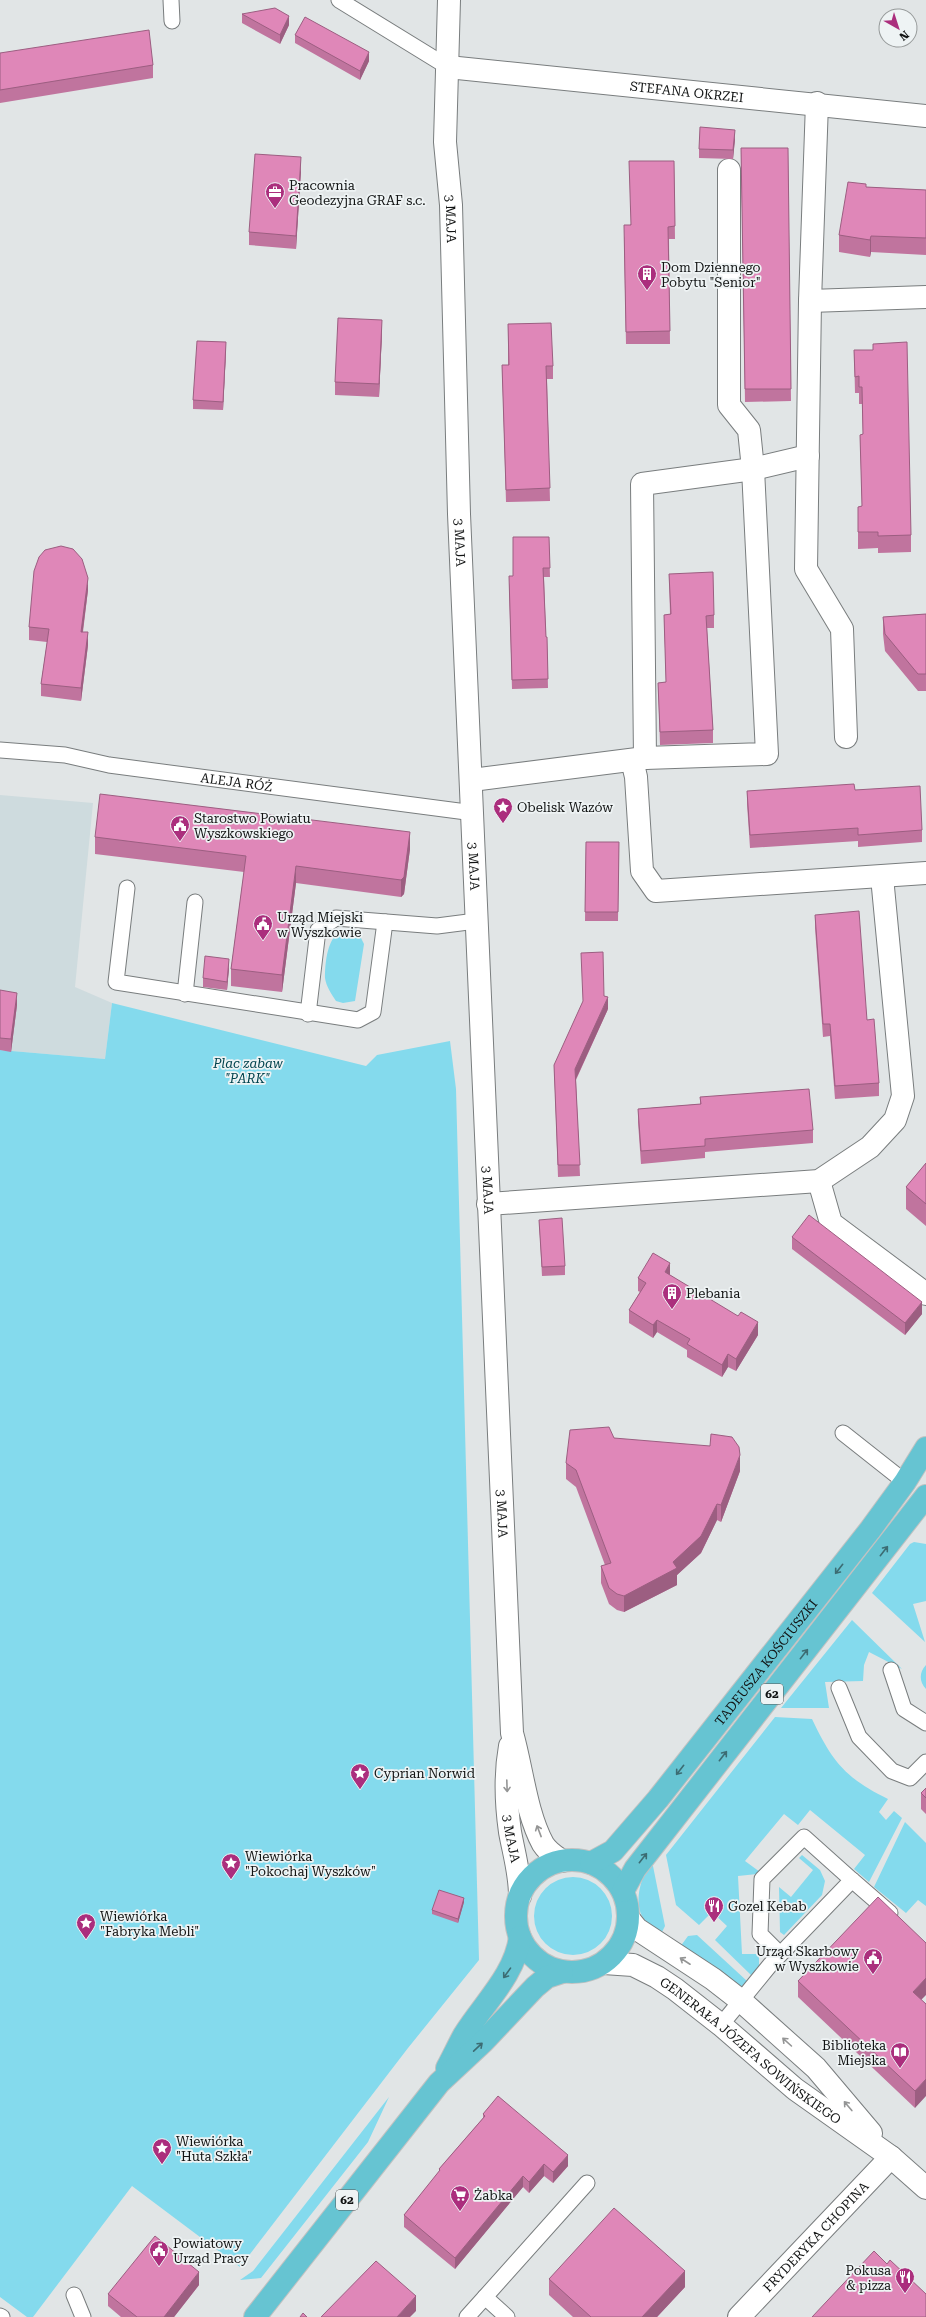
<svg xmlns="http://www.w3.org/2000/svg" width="926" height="2317" font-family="'Roboto Serif',serif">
<rect width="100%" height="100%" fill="#e1e5e6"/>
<path fill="#cedbde" d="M0,795L93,803L75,987L112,1003L105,1059L0,1050Z"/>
<path fill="#84daed" d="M343,931L360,936L364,944L355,1001L343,1003L336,1001C332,995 326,986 325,978C325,964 327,935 343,931Z
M112,1003L366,1066L377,1055L450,1041L456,1089L479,1960L408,2048L240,2267L132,2186L33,2317H27L0,2297V1050L105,1059Z
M914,1542L926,1544V1601L913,1604L925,1642L872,1593L910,1544Z
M852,1620L902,1669L869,1652L864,1665L863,1681L825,1682L829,1708H781Z
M926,1665V1689C919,1682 919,1672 926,1665Z
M775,1717L812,1719C832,1761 845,1778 888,1799L879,1812L886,1820L894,1811L902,1818L869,1882L854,1869L865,1855L810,1810L798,1825L784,1814L745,1861L760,1872L757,1874L738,1876L742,1954H759V1967L751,1975L715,1940L727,1926L712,1912L699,1925L676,1905L666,1855Z
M905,1822L926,1843V1906L918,1900L906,1913L874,1887Z
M802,1855L820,1870L825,1881L822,1895L784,1935L780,1932L779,1887L791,1897L813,1870L799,1858Z
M650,1864L653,1866L665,1926L661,1934C654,1929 647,1924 642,1916C634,1901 641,1877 650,1864Z
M534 1916a39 39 0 1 1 78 0a39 39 0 1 1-78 0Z
M697,1935L747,1981L742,1986H738L680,1947L688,1936Z
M389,2097L368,2142L261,2278L240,2280L253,2271Z"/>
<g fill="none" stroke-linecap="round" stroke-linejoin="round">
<defs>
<g id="service">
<path d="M171,0L172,21"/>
<path d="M339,0L448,67"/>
<path id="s1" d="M0,750L65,755L109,765L474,813"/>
<path d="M127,888L116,982L358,1020L373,1012L385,922"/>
<path d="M185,994L195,902"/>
<path d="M308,1014L318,930L336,918L437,926L476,921"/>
<path d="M843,1433L905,1482"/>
<path d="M891,1670L904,1709L926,1723"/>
<path d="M839,1688L859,1737L892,1771L910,1778L926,1762"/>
<path d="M852,1880L890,1913"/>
<path d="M721,2025L770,1965L852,1880L804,1837L762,1879L760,1934L780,1954"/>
<path d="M74,2295L83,2317"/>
<path d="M485,2297L587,2183"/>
<path d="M0,2316L2,2317"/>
<path d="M467,2317L485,2297L507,2317"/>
</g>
<g id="minor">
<path id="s2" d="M448,67L926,116"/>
<path d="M817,103L810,301L806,569L842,629L846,737"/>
<path d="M810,301L926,297"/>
<path d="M645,758L642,484L753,469L808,456"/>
<path d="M632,760L636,777L642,871L656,891L926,873"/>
<path d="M472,780L645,758L767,754L753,469L749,430L729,405V170"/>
<path d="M819,1181L831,1223L926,1294"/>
<path d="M488,1204L819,1181L870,1147L895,1120L903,1096L882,877"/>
<path id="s3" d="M739,2317L891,2157"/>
</g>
<g id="tertiary">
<path id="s4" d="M449,0L445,142L451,205L459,514L512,1733C522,1768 526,1813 543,1844C548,1852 555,1856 562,1861"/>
<path id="s5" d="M510,1746C505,1774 506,1804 510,1832C514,1854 520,1873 520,1896"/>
<path d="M629,1919L637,1929L713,1979L740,2000L816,2068L871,2133"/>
<path id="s6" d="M604,1963L633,1965L657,1977L675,1989L721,2025L795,2089L891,2157L926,2188"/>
</g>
<g id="primary">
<circle cx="572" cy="1916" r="56"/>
<path id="s7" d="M591,1863L613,1851L658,1799L870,1530L905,1482L926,1448"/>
<path d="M623,1891L635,1869L926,1496"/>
<path d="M447,2068C453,2057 458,2046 464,2035C484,2003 515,1975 520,1937"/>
<path d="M255,2317L439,2083L483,2042L535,1987L547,1977L562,1972"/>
</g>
</defs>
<use href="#service" stroke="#797d7e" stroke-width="17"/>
<use href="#minor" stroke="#797d7e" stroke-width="24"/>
<use href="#tertiary" stroke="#797d7e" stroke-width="24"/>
<use href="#primary" stroke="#c1c2c2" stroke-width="24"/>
<use href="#service" stroke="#fff" stroke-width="15"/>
<use href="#minor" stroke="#fff" stroke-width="22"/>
<use href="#tertiary" stroke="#fff" stroke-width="22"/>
<use href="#primary" stroke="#66c4d2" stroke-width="22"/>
</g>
<path fill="#c0749e" d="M242,14L289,25L280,44L242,23Z
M295,35L369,61L360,80L295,43Z
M0,53L153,65V78L0,103Z
M735,139L733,159L699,158V149Z
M741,148H788L791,401L745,402Z
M674,161L675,239H669L670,344H626L624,238L630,225Z
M301,170L296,249L249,245V232Z
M866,187L926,190V255L871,252L870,257L839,252V235Z
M508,324L553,366V379H547L550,501L506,502L502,365H508Z
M382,333L379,397L335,395V382Z
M854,350L911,535V552L878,553V548L858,549V507L862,506L860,435L863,434L862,404H859V393H855Z
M226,351L223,410L193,409V400Z
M549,537L550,577H544L546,637H547L548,688L512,689L509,585L513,576Z
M669,574L714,615V628H707L713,730V743L660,745L658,683L666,682L664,615L670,614Z
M88,590L83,632L88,645L81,701L41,696V684L47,642L29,640V627Z
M926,614V691H918L885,651L883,634V617Z
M855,790L922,830V842L858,847V841L750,848L747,804V791Z
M95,837L410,849L404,894L401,897L296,883L282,992L231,986V969L244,872L95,854Z
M586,842H619L618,921H585Z
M815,915L879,1083V1096L835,1099L830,1036L823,1037L815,928Z
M229,968L227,990L203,987V978Z
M0,990L17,1005L11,1052L0,1050Z
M608,1009L576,1080L580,1176L558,1177L554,1065Z
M700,1097L813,1130V1143L705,1152V1158L641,1164L638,1122V1109L700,1104Z
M926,1163V1226L906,1209V1187Z
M539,1220L565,1266V1275L542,1276Z
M792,1237L922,1314L905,1335L792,1249Z
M670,1275L758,1335L736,1371L728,1367L722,1377L687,1357V1350L657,1332L653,1338L629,1323V1310L640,1292L638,1291V1278Z
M614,1438L740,1471L721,1522L717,1520L701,1553L677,1575V1585L624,1612L617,1610L609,1604L601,1583V1566L605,1565L576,1487L566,1479V1463Z
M926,1788V1814L921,1809V1793Z
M464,1902L458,1923L432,1914V1910Z
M798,1981L921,2000L915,2108L798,1997Z
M483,2114L568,2166L553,2183L544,2176L529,2193L523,2187L455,2269L404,2227V2215L439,2172V2169L483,2118Z
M549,2279L685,2287L657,2317H573L549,2295Z
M199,2285L174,2317H121L108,2306V2294Z"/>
<path fill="#9c5e81" d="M289,16V25L280,44V35Z
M369,52V61L360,80V71Z
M735,130V139L733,159V150Z
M301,157V170L296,249V236Z
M871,236V252L870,257V240Z
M382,320V333L379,397V384Z
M226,342V351L223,410V402Z
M88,578V590L81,644V632Z
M88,632V645L81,701V688Z
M410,832V849L404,894L401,897V880Z
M296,866V883L282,992V975Z
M229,959V968L227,990V982Z
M17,993V1005L11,1052V1039Z
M608,997V1009L575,1081V1069Z
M670,1263V1276L665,1272Z
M922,1302V1314L905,1335V1323Z
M657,1320V1332L653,1338V1325Z
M758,1322V1335L736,1371V1359Z
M728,1354V1367L722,1377V1365Z
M740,1455V1471L721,1522V1505Z
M717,1504V1520L701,1553L677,1575V1585L624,1612V1596L673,1562Z
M464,1898V1902L458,1923V1919Z
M926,1978V1995L913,2008V1992Z
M926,2079V2096L915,2108V2091Z
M568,2155V2166L553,2183V2172Z
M544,2164V2176L529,2193V2182Z
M523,2176V2187L455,2269V2258Z
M685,2271V2287L657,2317H642Z
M199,2272V2285L174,2317H164Z
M416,2296V2311L410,2317H397Z"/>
<path fill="#df87b8" stroke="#9c5e81" d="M275,8L289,16L280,35L242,14Z
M305,17L369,52L360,71L295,35Z
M149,30L153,65L0,90V53Z
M700,127L735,130L733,150L699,149Z
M741,148H788L791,389H745Z
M255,154L301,157L296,236L249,232Z
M629,161H674L675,226L668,227L670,331L626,332L624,225H631Z
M848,182L866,184V187L926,190V238L871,236L870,240L839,235Z
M338,318L382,320L379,384L335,382Z
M551,323L553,366H546L550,488L506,490L502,365H509L508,324Z
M197,341L226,342L223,402L193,400Z
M907,342L911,535L878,536V532H858V507L862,506L860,435L863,434L862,387H859V376L855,377L854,350H873V344Z
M513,537H549L550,568H543L546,637H547L548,679L512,680L509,576H513Z
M61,546L73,549L82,559L88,578L81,632H88L81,688L41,684L49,629L29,627L34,571L39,557L45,550Z
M713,572L714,615L706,616L713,730L660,732L658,683L666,682L664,615L671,614L669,574Z
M926,614V674H918L885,634L883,617Z
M854,784L855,790L920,786L922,830L858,835V828L750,835L747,791Z
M100,794L410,832L404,877L401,880L296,866L282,975L231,969L246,856L95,837Z
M586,842H619L618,912H585Z
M859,911L867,1020L874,1019L879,1083L835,1086L830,1024H823L815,915Z
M603,952L604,996L608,997L575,1069L580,1165H558L554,1065L583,1001L581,953Z
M205,956L229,959L227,982L203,978Z
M0,990L17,993L11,1039L0,1038Z
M809,1089L813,1130L705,1139V1146L641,1151L638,1109L701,1104L700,1097Z
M926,1163V1204L906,1187Z
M809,1215L922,1302L905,1323L792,1237Z
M562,1218L565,1266L542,1267L539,1220Z
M653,1253L670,1263L665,1272L738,1316L741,1312L758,1322L736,1359L728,1354L722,1365L687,1344L690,1339L657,1320L653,1325L629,1310L646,1283L638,1278Z
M609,1427L614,1438L710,1446L711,1434L732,1437L739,1447L740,1455L721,1505L717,1504L701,1536L673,1562L677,1568L624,1596L617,1594L609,1588L601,1566L611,1563L576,1470L566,1463L570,1430Z
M926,1788V1798L921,1793Z
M439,1890L464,1898L458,1919L432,1910Z
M878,1897L926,1943V1978L913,1992L926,2004V2079L915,2091L798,1981Z
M498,2096L568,2155L553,2172L544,2164L529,2182L523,2176L455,2258L404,2215L440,2170L439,2169L485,2116L483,2114Z
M614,2208L685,2271L642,2317H591L549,2279Z
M155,2236L199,2272L164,2317H137L108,2294Z
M874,2251L887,2264L890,2260L926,2294V2317H812Z
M376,2261L416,2296L397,2317H321Z
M303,2313L307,2317H300Z"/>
<defs><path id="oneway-shaft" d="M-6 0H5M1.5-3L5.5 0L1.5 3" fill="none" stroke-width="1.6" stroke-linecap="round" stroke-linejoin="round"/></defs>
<g stroke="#3c6c73">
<use href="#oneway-shaft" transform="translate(884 1551) rotate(-52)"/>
<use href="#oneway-shaft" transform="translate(839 1569) rotate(128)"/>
<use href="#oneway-shaft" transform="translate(804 1654) rotate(-52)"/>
<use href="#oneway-shaft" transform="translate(723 1756) rotate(-52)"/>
<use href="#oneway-shaft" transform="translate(680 1770) rotate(128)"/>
<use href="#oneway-shaft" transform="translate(643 1858) rotate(-52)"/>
<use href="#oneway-shaft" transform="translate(507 1973) rotate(126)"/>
<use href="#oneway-shaft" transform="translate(478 2047) rotate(-43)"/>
</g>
<g stroke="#949595">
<use href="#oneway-shaft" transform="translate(507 1786) rotate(88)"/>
<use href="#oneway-shaft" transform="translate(539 1831) rotate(-111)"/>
<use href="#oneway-shaft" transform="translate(685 1961) rotate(-147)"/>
<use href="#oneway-shaft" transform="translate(787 2042) rotate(-138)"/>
<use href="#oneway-shaft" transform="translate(848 2106) rotate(-130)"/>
</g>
<defs>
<symbol id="office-pin" viewBox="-11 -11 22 30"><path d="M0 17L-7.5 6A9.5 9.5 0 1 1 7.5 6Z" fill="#ab2e7d" stroke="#eef3f4"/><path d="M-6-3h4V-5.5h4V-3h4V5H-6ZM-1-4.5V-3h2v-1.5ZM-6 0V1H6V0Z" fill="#fff"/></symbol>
<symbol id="building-pin" viewBox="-11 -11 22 30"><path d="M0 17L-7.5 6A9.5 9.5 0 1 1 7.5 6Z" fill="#ab2e7d" stroke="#eef3f4"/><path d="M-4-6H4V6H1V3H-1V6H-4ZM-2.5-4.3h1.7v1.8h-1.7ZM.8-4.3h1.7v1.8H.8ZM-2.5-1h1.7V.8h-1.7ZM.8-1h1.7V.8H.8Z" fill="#fff"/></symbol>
<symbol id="sight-pin" viewBox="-11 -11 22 30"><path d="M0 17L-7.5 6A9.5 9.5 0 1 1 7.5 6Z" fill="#ab2e7d" stroke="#eef3f4"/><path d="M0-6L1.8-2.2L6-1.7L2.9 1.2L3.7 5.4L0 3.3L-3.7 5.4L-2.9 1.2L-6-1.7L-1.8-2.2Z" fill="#fff"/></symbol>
<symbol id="civic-pin" viewBox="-11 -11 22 30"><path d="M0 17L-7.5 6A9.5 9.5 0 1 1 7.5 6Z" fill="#ab2e7d" stroke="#eef3f4"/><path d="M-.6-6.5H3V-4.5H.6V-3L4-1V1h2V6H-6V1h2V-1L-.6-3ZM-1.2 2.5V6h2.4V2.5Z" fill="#fff"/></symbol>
<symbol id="restaurant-pin" viewBox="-11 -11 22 30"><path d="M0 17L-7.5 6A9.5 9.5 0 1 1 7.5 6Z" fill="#ab2e7d" stroke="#eef3f4"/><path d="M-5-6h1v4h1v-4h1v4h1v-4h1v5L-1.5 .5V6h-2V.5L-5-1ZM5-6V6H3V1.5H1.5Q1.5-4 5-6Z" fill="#fff"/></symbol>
<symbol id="library-pin" viewBox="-11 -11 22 30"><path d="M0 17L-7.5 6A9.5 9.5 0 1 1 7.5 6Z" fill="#ab2e7d" stroke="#eef3f4"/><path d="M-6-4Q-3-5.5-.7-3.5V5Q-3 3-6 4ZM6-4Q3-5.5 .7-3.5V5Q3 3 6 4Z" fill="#fff"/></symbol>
<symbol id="supermarket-pin" viewBox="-11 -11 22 30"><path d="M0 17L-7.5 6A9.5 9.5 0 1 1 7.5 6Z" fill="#ab2e7d" stroke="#eef3f4"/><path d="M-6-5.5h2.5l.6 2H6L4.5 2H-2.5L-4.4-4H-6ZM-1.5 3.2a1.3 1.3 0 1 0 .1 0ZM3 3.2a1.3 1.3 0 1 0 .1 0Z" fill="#fff"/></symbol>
</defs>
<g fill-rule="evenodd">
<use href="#office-pin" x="264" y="181" width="22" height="30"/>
<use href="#building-pin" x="636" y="263" width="22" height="30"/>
<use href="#sight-pin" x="492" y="796" width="22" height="30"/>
<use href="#civic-pin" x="169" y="814" width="22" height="30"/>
<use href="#civic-pin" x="252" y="913" width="22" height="30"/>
<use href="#building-pin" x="661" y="1282" width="22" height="30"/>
<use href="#sight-pin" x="349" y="1762" width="22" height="30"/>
<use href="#sight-pin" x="220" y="1852" width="22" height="30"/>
<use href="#restaurant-pin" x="703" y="1895" width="22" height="30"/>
<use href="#sight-pin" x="75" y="1912" width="22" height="30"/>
<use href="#civic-pin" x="862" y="1947" width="22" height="30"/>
<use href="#library-pin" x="889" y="2041" width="22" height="30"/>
<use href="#sight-pin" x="151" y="2137" width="22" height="30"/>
<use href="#supermarket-pin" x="449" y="2184" width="22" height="30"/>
<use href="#civic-pin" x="148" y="2239" width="22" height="30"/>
<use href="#restaurant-pin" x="894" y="2266" width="22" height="30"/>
</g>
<g text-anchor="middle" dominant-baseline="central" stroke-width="3.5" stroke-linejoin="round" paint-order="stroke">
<g fill="#eef3f4" stroke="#545757" stroke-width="1">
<rect x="761" y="1684" width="22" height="20" rx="3"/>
<rect x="336" y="2190" width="22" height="20" rx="3"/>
</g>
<g font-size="12" font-weight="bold" fill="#121414">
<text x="772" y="1694">62</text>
<text x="347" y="2200">62</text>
</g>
<g font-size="13" fill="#121414" stroke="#eef3f4">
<text stroke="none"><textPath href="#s2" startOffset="240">STEFANA OKRZEI</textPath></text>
<text stroke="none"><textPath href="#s4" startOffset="219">3 MAJA</textPath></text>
<text stroke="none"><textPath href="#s4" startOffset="543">3 MAJA</textPath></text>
<text stroke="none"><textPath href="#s1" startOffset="239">ALEJA RÓŻ</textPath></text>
<text stroke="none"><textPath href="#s4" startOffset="867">3 MAJA</textPath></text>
<text stroke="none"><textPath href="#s4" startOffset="1191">3 MAJA</textPath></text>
<text stroke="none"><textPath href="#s4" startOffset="1515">3 MAJA</textPath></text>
<text stroke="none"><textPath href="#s7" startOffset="268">TADEUSZA KOŚCIUSZKI</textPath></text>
<text stroke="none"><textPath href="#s5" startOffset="93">3 MAJA</textPath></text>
<text stroke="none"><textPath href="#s6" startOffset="175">GENERAŁA JÓZEFA SOWIŃSKIEGO</textPath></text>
<text stroke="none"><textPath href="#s3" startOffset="111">FRYDERYKA CHOPINA</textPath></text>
</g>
<g font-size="13" fill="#121414" stroke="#eef3f4" text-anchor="start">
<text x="289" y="185">Pracownia<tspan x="289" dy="15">Geodezyjna GRAF s.c.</tspan></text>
<text x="661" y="267">Dom Dziennego<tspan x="661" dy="15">Pobytu "Senior"</tspan></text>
<text x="517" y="807">Obelisk Wazów</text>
<text x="194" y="818">Starostwo Powiatu<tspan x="194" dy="15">Wyszkowskiego</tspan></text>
<text x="277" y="917">Urząd Miejski<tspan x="277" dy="15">w Wyszkowie</tspan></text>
<text x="686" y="1293">Plebania</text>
<text x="374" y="1773">Cyprian Norwid</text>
<text x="245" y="1856">Wiewiórka<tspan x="245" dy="15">"Pokochaj Wyszków"</tspan></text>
<text x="728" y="1906">Gozel Kebab</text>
<text x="100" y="1916">Wiewiórka<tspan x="100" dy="15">"Fabryka Mebli"</tspan></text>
<text x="859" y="1951" text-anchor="end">Urząd Skarbowy<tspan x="859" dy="15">w Wyszkowie</tspan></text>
<text x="886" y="2045" text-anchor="end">Biblioteka<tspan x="886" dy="15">Miejska</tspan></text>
<text x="176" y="2141">Wiewiórka<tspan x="176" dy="15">"Huta Szkła"</tspan></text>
<text x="474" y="2195">Żabka</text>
<text x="173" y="2243">Powiatowy<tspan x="173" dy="15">Urząd Pracy</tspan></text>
<text x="891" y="2270" text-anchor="end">Pokusa<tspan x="891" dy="15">&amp; pizza</tspan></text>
</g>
<g font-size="13" font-style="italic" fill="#01434e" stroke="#eef3f4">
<text x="248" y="1063">Plac zabaw<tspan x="248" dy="15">"PARK"</tspan></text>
</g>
</g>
<g transform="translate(898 28) rotate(141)"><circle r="19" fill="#eef3f4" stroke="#969a9a"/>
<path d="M0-3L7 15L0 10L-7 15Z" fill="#ab2e7d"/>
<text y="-6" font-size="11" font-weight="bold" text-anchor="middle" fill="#121414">N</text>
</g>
</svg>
